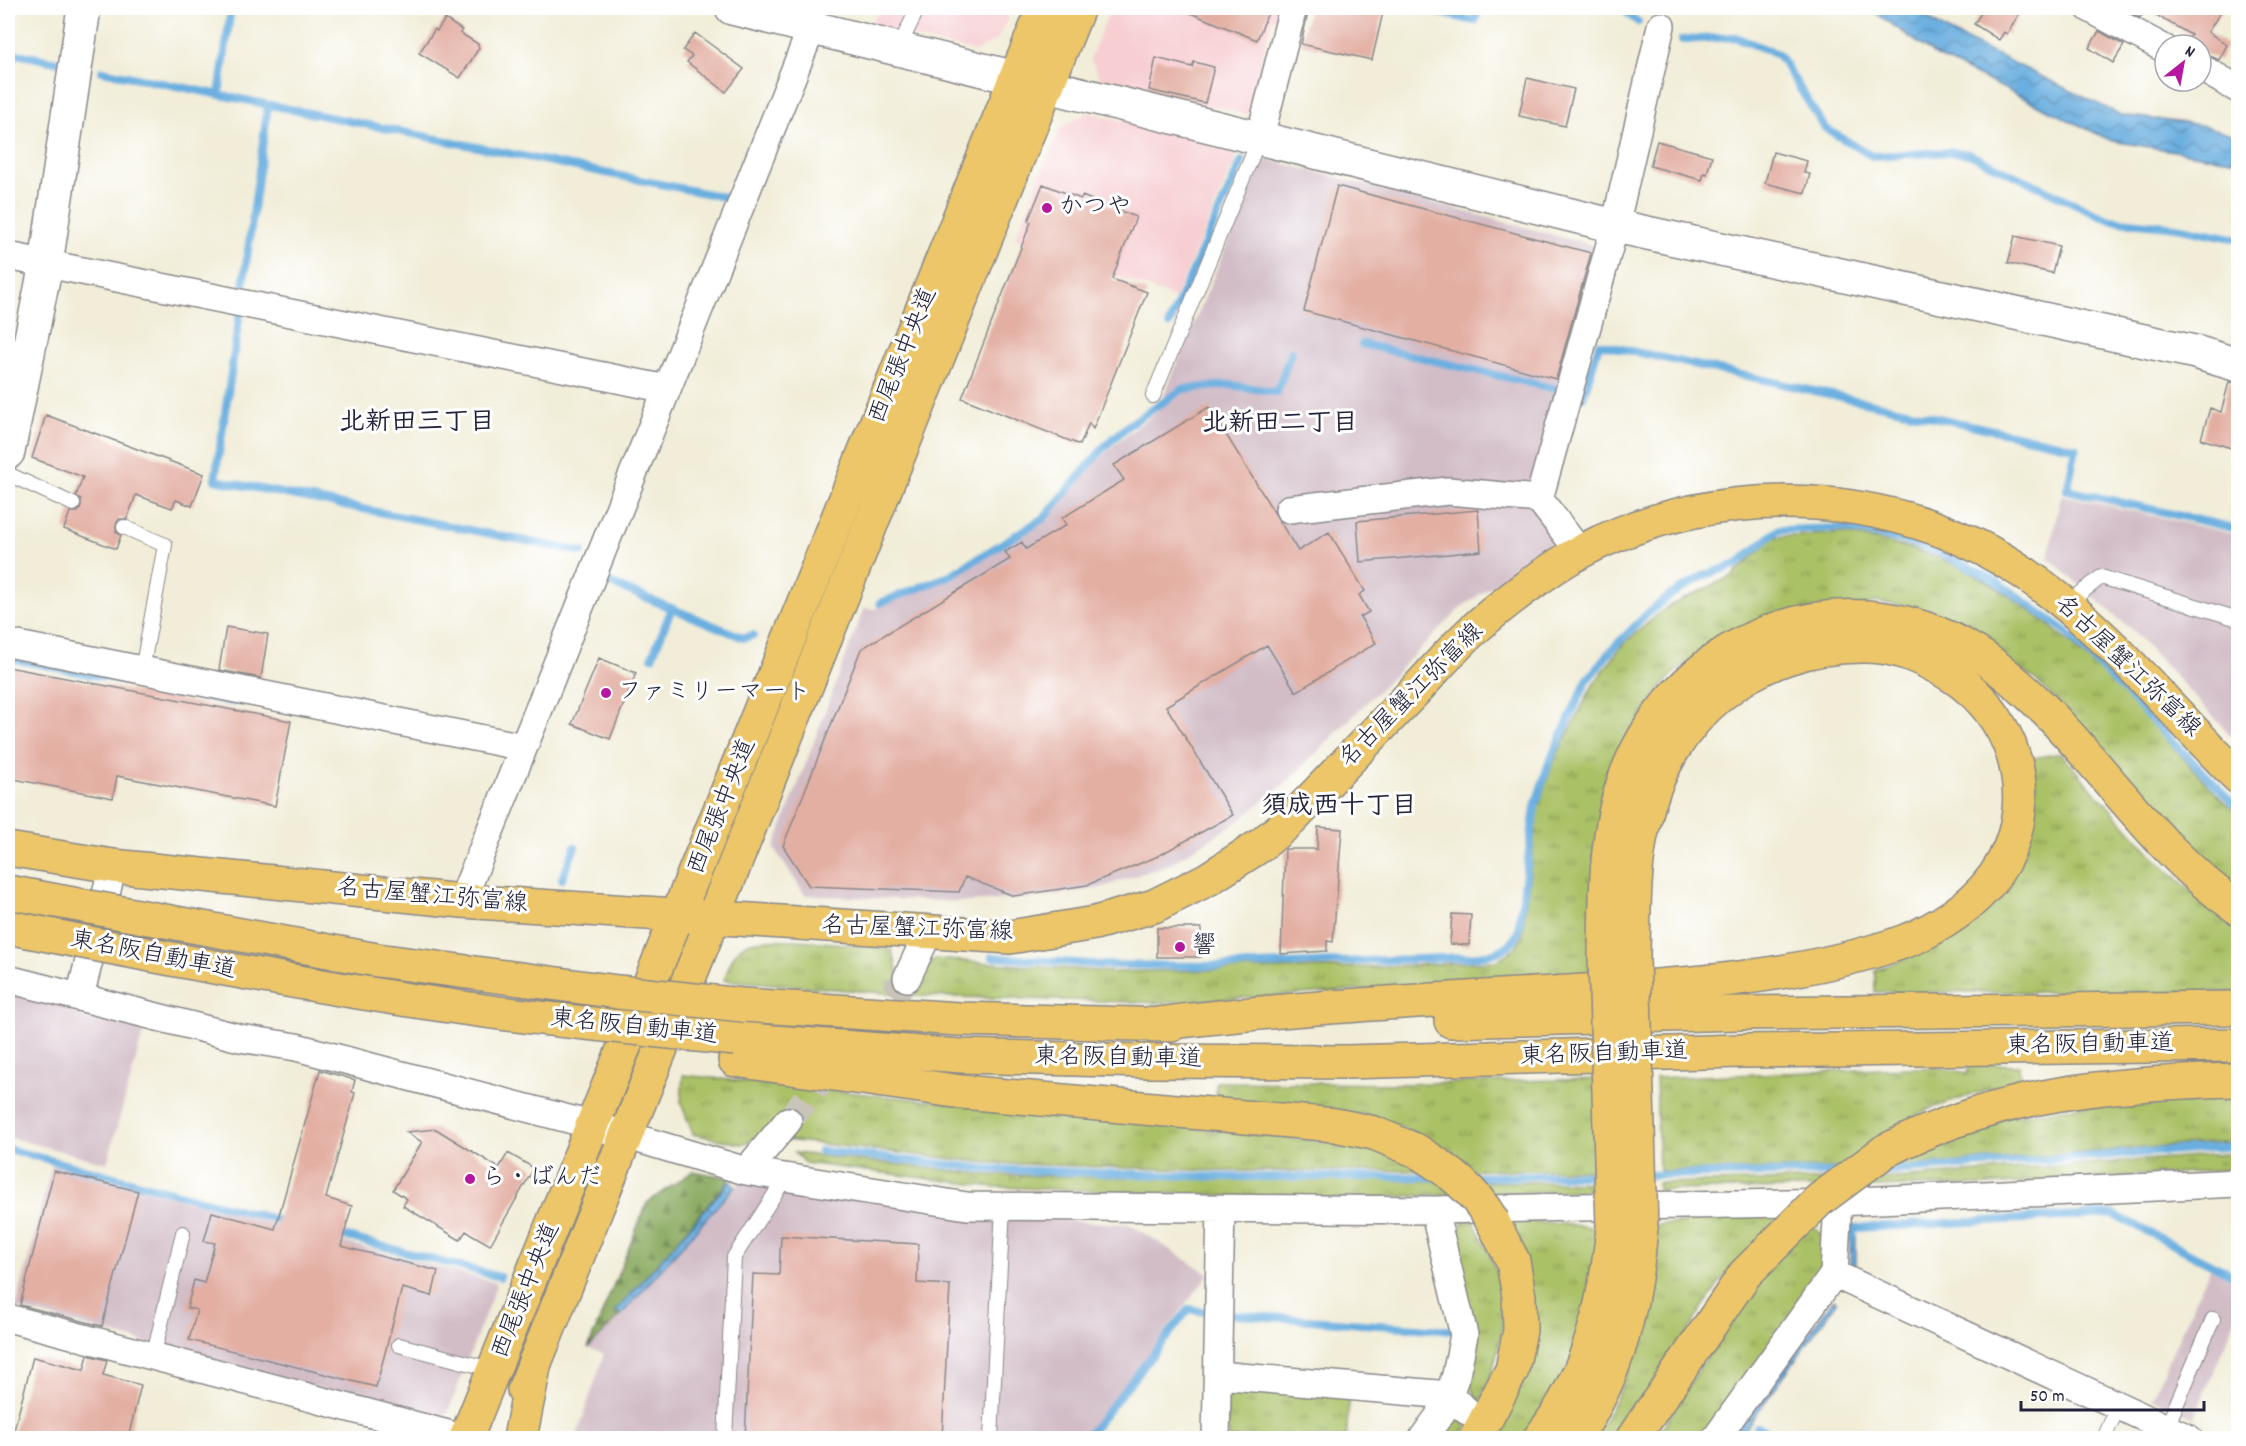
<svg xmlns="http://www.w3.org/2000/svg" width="2246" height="1446" font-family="Dekko,'Klee One',sans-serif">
<defs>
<pattern id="grass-tufts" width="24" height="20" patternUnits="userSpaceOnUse" patternTransform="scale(1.5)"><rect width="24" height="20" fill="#aac166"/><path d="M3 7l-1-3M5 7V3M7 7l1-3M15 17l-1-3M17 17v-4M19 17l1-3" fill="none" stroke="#8a9c55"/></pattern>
<pattern id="forest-firs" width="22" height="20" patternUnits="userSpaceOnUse" patternTransform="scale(1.5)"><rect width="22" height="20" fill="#87a75b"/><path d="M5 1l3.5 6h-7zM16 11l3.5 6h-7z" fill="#6e884c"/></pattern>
<pattern id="water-waves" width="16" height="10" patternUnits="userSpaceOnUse" patternTransform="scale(1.5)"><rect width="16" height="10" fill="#6aafe0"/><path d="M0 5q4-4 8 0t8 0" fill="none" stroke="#578eb7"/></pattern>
</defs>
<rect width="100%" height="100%" fill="#fff"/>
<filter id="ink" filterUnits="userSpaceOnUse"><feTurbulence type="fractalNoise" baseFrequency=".0167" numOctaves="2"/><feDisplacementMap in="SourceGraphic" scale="12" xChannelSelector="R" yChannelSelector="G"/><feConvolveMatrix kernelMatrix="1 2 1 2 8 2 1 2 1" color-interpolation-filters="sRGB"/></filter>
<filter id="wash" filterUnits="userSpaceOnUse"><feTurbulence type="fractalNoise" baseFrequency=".008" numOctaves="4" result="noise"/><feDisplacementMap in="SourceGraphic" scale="24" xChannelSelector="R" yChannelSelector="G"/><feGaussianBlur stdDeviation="1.35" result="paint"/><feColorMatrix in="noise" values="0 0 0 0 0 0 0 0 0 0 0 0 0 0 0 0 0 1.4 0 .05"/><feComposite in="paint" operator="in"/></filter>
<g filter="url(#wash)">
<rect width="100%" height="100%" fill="#f1edd8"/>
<path fill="#f7cfd3" d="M882,8H1012L998,39L976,52L867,27Z
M1111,8H1281L1278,19L1272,18L1248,115L1100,79L1090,58Z
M1088,112L1239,151L1175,298L1015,238L1060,128Z"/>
<path fill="#d2bdc7" d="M1263,158L1599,247L1531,490L1555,542L1463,606L1290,779L1239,821L1170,864L1100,888L1033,898L967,902L805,895L774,848L864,608L874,609L948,580L1042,524L1089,468L1116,443L1157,412Z
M2061,495L2238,535V743L2133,631L2048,558Z
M8,991L146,1023L107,1163L8,1137Z
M52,1165L497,1283L448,1412L435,1419L16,1308Z
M740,1181L962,1215L1129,1224L1209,1274L1084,1438H576L604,1354L588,1348L621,1315Z
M2210,1268L2238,1283V1313L2194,1418L2152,1398Z"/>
<path fill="url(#grass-tufts)" stroke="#667250" stroke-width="1.5" d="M1843,533C1892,543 1942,554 1985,580C2079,637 2148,721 2222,800L2238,814V890L2160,819L2086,731L2035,679L1935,616L1904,606L1876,602L1719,639L1696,654L1673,674L1657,692L1638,721L1589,975L1164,1003L922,996L724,980C729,967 732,953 744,945C763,932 865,947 892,949L899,977L917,980L934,959L1112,972L1372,967L1496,961L1515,948L1522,936L1538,807L1552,765L1593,685L1623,644L1667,607L1732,576L1774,537Z
M2060,753L2156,859L2201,900L2238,927V992H1875V970C1974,936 2051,873 2033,758Z
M1969,1064L2019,1065L2020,1079L1926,1110L1877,1137C1997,1116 2117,1098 2238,1096V1141L1894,1167L1659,1171L1656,1078L1937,1067L1967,1073Z
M683,1075L1279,1137L1343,1144L1386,1154L1425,1138L1393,1123L1362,1114L1216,1101V1082L1401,1084L1601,1079L1603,1170L1224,1171L990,1163L786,1140L756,1139L741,1144L693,1134L681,1103Z
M795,1153L990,1175L1601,1183L1602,1190L1314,1199L995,1187L805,1163Z
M2238,1153V1169L1986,1185L1658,1190V1183L1895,1178Z
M1771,1215L1810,1222L1824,1238V1270L1703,1438H1656L1722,1333L1734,1263L1700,1311L1666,1371L1618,1438H1594C1636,1370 1654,1305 1657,1225Z
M1470,1217C1511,1282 1512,1333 1479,1403L1468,1380L1453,1245L1463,1221Z
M1509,1219L1601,1228L1578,1347L1524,1438H1493L1517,1395Z
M1224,1388L1350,1391L1346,1438H1229Z
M1453,1415L1467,1426L1458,1438H1439Z"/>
<path fill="url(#forest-firs)" stroke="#54644b" stroke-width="1.5" d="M693,1171L731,1178L617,1311L621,1315L588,1348L647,1203Z"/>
<path fill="url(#water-waves)" stroke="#46688e" stroke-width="1.5" d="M1869,8H1914L1946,30L2121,115L2201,125L2238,136V161L2112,141L1935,55Z
M730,1181L735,1186L621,1315L616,1311Z
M1850,1224L1856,1225V1268H1850Z
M1834,1299L1837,1302L1739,1438H1731Z"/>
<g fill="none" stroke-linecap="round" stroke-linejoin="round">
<path stroke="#6aafe0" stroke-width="8" d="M1419,8L1475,21L1479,8
M1621,8L1638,22
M1682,40L1735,37L1778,54L1825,128L1872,156L1951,152L1969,154L2110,220L2176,227L2238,239
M8,52L56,62
M102,71L729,198
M219,95L231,8
M243,287L268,105
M240,313L215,480L582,552
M1169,324L1242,161
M1362,344L1556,389
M1583,397L1599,344L2076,448L2067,490L2238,529
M608,572L605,581L744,638L753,635
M880,603L949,576L1044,518L1105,446L1130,424L1183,389L1230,385L1277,392L1291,352
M652,657L672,608
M8,658L232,702
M562,879L575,847
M992,957L1103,965L1233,966L1470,957C1491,955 1507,953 1518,933L1535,807L1548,765L1587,680L1615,646L1647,614L1671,595L1703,576L1737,564L1778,530L1840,528L1897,539L1936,551L1993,579L2063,629L2238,808
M8,1149L286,1222
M821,1151L988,1169L1219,1177H1437
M1875,1172L2238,1146
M1647,1175L1839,1172
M1470,1177L1605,1175
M336,1234L500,1277
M1853,1234V1229L1856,1228L2113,1214L2238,1278
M1228,1314L1457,1331
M1757,1427L1784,1438
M1086,1438L1189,1309L1211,1313"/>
</g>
<g id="blocks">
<path fill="#e3afa3" d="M1178,8H1270L1257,40Z
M1309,8H1384L1372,60L1301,44Z
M1984,8H2023L2007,34L2004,32L1999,40L1974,24Z
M2121,8H2223L2208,32L2227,45L2219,60L2201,52V45L2185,44L2191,35L2146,9L2140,18Z
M445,19L462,30L460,33L478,44L479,48L460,78L419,53L435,29L437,31Z
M2099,31L2124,45L2113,63L2089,48Z
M695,33L744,69L726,92L687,62L692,56L683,50Z
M1156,58L1192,67L1194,62L1214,67L1205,103L1149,90Z
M1527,78L1574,89L1565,126L1519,116Z
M1657,141L1712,156L1707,174L1704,173L1702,180L1650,166Z
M1773,152L1807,161L1804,173L1810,174L1805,193L1765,183Z
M1043,184L1081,199L1082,196L1136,217L1112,279L1147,292L1093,429L1089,423L1080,445L962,398L1031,222L1028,221Z
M1337,186L1591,253L1556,379L1304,311Z
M2015,236L2059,246L2052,273L2008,263Z
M2229,382L2238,383V450L2201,439L2210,408L2221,412Z
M1209,407L1298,551L1329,532L1365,591L1359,595L1369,612L1360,617L1376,643L1296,692L1267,645L1166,706L1233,815L1156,857L1087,885L1014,896L965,877L959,892L809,886L783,846L861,649L1010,559L1005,552L1022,542L1026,549L1066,525L1062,518L1124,480L1114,465Z
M46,415L204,474L192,506L176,500L172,508L136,495L127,519H119L116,524V532L121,535L116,549L64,529L70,512H78L81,507V499L76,496L83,477L32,458Z
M1478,510L1481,551L1360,562L1357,521Z
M226,627L268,634L261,678L219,670Z
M599,658L636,673L610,739L572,724Z
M8,667L291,721L275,806L117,776L113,798L8,778Z
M1318,827L1342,829L1333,942L1327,941V951L1281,954L1285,849H1317Z
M1452,914L1471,915L1469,945L1450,944Z
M1157,928H1201V957H1157Z
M320,1070L355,1080L352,1092L355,1093L326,1198L352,1206L341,1246L438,1271L432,1296L402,1288L376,1387L189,1340L197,1310L187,1308L194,1280L204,1283L215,1243L204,1241L212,1212L275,1229Z
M436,1129L499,1168L508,1153L534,1168L490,1245L466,1231L460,1240L403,1206L407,1199L393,1190L422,1142L406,1132Z
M54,1171L138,1191L102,1326L20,1305Z
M781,1236L918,1244L917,1283L950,1285L942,1438H745L753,1274L779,1275Z
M88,1355L107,1360L103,1375L141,1385L128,1438H12L33,1357L84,1370Z"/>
</g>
</g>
<g filter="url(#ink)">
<use href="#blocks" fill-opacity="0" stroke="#8a888a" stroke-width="1.5"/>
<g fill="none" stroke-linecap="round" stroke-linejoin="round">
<path stroke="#c8c4b9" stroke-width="27" stroke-dasharray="27 14" stroke-linecap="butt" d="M788,1121L907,978"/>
<defs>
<path id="service" d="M898,49L918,8
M1153,396L1260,137
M8,474L73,504
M124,527L165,545L142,670
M2066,605L2101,577L2238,619
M399,1345L494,1370
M153,1357L183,1233
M2166,1429L2213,1319
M725,1438L734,1257L786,1177
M991,1438L1003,1207
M2104,1438L2118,1407"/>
<path id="minor" d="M2089,8L2165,49
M2201,68L2238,89
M1260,137L1293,8
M8,256L667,389
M1289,509L1448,491L1539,499
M1580,552L1539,499L1615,226L1661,26
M8,643L523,747
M462,901L812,27
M907,978L928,933
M8,979L240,1038L296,1047L595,1126L746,1171L967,1206L1434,1210L1838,1202L2238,1183
M80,996L113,866
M746,1171L788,1121
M1838,1202L1834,1274L2188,1438
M8,1318L463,1438
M1218,1375L1449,1395L1467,1411
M1216,1438L1221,1209
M1423,1438L1444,1409L1456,1375L1464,1335L1434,1210
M1716,1438L1834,1274"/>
<path id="tertiary" d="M732,8L1615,226L2195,352L2238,365
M8,452L46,264L84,8"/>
<path id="primary" d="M8,849L113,866L462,901L1010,937L1095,923L1154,906L1208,879L1261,845L1291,820C1331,778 1372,736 1412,694C1432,673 1451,650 1472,631C1501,605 1547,570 1580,552C1718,479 1894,486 2024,573C2107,629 2168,708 2238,777
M524,1390L1078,8
M466,1438L1044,8"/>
<path id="motorway" d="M1605,958C1606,898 1604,836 1625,778C1680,629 1855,568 1987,660C2084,729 2139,840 2238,908
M742,1005L959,1019L1171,1025
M1451,1021L1740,1013L2238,1008
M1149,1025C1283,1008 1417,1001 1552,993C1665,986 1784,981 1894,945C1926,935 1961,914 1984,889C2044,822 2025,722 1951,675C1924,659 1898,646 1866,646C1755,644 1666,717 1643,826C1633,869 1634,914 1633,958
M736,1039L961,1056L1146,1061L1346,1062L1742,1051L2238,1045
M735,1060L962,1092L1335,1125L1374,1133L1417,1151
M1885,1151C2000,1092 2112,1083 2238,1080
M520,1438L535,1362
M1476,1438L1512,1370L1520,1330L1519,1296L1513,1261L1493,1222
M1540,1438C1589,1376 1605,1304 1613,1228
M1575,1438C1619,1375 1635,1303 1641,1227
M1633,1438L1745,1274"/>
</defs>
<use href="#service" stroke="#8a888a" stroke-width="16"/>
<use href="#minor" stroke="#8a888a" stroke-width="30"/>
<use href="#tertiary" stroke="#8a888a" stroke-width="36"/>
<use href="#primary" stroke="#8a888a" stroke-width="36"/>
<use href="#motorway" stroke="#8a888a" stroke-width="36"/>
<use href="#service" stroke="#fff" stroke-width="14"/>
<use href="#minor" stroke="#fff" stroke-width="27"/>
<use href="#tertiary" stroke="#fff" stroke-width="33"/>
<use href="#primary" stroke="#ecc669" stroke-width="33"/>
<use href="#motorway" stroke="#ecc669" stroke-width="33"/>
<defs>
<path id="motorway-bridge" d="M8,892L377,960L618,992L742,1005
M8,927C168,959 329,990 492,1012C573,1023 654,1030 736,1039
M1605,958L1613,1228
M1633,958L1641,1227
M1417,1151C1449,1171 1474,1189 1493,1222
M1745,1274L1819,1200L1885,1151"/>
</defs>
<use href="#motorway-bridge" stroke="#8a888a" stroke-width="36" stroke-linecap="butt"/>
<use href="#motorway-bridge" stroke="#ecc669" stroke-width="33"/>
</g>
</g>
<g fill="#b5179e" stroke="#fff" stroke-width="2">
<circle cx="1047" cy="208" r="6"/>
<circle cx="606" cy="693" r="6"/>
<circle cx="1180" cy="947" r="6"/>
<circle cx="470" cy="1179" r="6"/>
</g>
<g text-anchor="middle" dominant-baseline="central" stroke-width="6" stroke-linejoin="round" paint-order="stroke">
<g font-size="24" fill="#22223b" stroke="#fff" text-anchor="start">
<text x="1059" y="208">かつや</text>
<text x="618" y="693">ファミリーマート</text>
<text x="1192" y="947">響</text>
<text x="482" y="1179">ら・ばんだ</text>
</g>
<g font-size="24" fill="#22223b" stroke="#fff">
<text transform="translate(904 356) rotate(-68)">西尾張中央道</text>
<text transform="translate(2127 667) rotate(44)">名古屋蟹江弥富線</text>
<text transform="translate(1412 696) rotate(-45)">名古屋蟹江弥富線</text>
<text transform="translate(723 807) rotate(-68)">西尾張中央道</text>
<text transform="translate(432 897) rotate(5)">名古屋蟹江弥富線</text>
<text transform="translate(917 930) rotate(2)">名古屋蟹江弥富線</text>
<text transform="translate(153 956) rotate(11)">東名阪自動車道</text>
<text transform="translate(634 1028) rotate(6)">東名阪自動車道</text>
<text transform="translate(2090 1046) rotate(-1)">東名阪自動車道</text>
<text transform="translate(1604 1055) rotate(-2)">東名阪自動車道</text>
<text transform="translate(1118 1059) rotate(1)">東名阪自動車道</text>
<text transform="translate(527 1291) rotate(-68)">西尾張中央道</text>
</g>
<g font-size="26" font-weight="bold" fill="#22223b" stroke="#fff">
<text x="417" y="423">北新田三丁目</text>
<text x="1280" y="424">北新田二丁目</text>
<text x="1339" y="807">須成西十丁目</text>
</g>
</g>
<rect width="2246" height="1446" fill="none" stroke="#fff" stroke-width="30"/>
<g transform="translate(2183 63) rotate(31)"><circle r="28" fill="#ffffff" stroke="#a7a7b1" stroke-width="1.5"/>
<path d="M0-4.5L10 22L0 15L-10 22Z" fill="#b5179e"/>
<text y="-9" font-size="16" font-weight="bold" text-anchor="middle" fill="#22223b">N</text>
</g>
<path d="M2021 1401v9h183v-9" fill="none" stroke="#22223b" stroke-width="3"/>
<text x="2030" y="1401" font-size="18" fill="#22223b" stroke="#ffffff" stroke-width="4.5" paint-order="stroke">50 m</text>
</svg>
